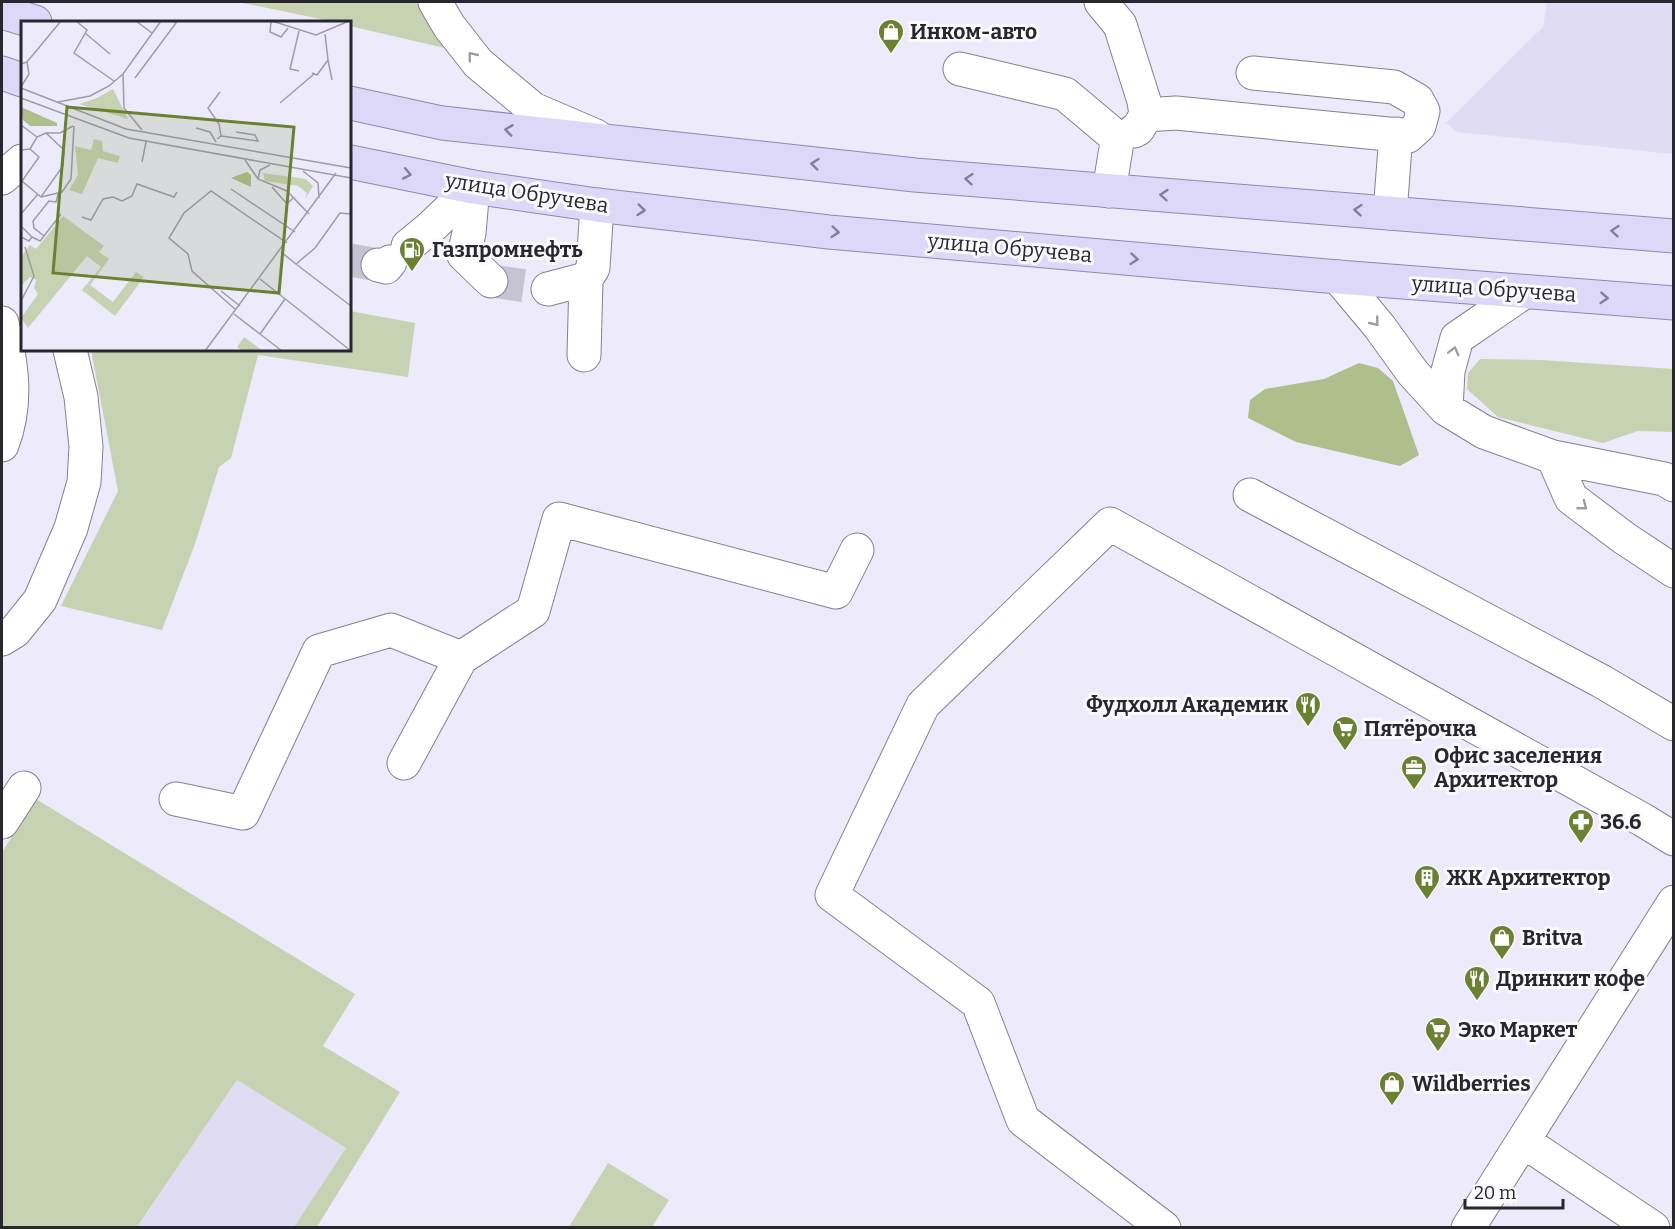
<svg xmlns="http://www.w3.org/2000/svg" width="1675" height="1229" font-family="Bitter,serif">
<rect width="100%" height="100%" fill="#edeafb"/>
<path fill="#e0dcf4" d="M1547,2H1673V154L1457,132L1446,123L1543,27Z
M237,1080L346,1148L294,1227L137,1228Z"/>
<path fill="#c7d2b2" d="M238,2H420L449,49L350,26V22H335Z
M350,311L415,323L408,377L258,355L231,458L219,467L195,544L162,630L61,606L118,491L91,350H350Z
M1480,359L1542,360L1673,369V432L1638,431L1603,443L1498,417L1467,389L1468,373Z
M36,799L355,994L323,1046L400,1092L317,1227H294L346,1148L237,1080L137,1227H2V852Z
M608,1163L669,1200L652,1227H569Z"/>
<path fill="#aebf8c" d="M1359,363L1378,368L1393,381L1419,455L1400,466L1296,442L1248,418L1250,400L1265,389L1324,379Z"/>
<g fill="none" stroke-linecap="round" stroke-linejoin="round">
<path stroke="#c6c3d2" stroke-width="33" stroke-dasharray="33 16" stroke-linecap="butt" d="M350,260L378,265
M491,281L548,289"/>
<defs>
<path id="minor" d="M435,2L449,26L478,63L533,109L596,136
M1101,2L1120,25L1144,101L1146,115L1138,129L1134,131
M960,69L1065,94L1115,136L1117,142L1109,191
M1146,115L1176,113L1408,136L1419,126L1423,111L1417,100L1394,87L1253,73
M2,178L22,161
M473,187L469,233L464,255L491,281
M1390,213L1396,134
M408,246L430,228L473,187
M378,265L386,267L390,262
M1338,277L1379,326L1413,373L1446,409L1484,432L1553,457L1664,479L1674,485
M548,289L586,279
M2,323C12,365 18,403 2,445
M584,355L586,279L593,268L597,205
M1446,409L1448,371L1457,338L1524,292
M1553,457L1571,498L1624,538L1674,571
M1250,495L1601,681L1674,724
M2,639L15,631L40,600L71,528L84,482L86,447L81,397L70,350
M404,763L461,658
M176,799L243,813L319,651L391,630L461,658L533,611L559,519L836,592L857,550
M2,822L24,788
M1523,1141L1653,1228
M1164,1228L1023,1120L978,1003L832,895L923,705L1110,524L1643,820L1674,839
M1468,1228L1674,902"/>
<path id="major" d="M2,12L35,22
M2,73L22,80
M350,103L442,123L915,175L1674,236
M350,162L473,187L597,205L829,232L1338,277L1674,303"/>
</defs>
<use href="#minor" stroke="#838190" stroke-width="35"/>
<use href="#major" stroke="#8f89ae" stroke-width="35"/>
<use href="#minor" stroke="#fff" stroke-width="33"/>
<use href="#major" stroke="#ddd8f8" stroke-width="33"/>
</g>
<defs><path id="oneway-chevron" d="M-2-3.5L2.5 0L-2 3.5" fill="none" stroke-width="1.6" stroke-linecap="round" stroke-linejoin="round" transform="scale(1.5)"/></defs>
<g stroke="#9e9ea1">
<use href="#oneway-chevron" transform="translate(472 56) rotate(-129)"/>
<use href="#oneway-chevron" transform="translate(1375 322) rotate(51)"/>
<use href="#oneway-chevron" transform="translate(1454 351) rotate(-76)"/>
<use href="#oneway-chevron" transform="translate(1583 506) rotate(38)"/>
</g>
<g stroke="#828093">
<use href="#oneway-chevron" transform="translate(509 130) rotate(-173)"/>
<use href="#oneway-chevron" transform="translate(815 164) rotate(-174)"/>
<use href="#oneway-chevron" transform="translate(407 174) rotate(11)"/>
<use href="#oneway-chevron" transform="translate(969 179) rotate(-175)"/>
<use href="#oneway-chevron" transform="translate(1164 195) rotate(-175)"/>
<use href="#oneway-chevron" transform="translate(641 210) rotate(6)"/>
<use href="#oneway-chevron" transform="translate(1358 210) rotate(-175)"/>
<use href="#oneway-chevron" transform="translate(1615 231) rotate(-175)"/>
<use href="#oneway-chevron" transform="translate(835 232) rotate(6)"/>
<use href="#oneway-chevron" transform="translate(1134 259) rotate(5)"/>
<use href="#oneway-chevron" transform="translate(1604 298) rotate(4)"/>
</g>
<defs>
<symbol id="shop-pin" viewBox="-11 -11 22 30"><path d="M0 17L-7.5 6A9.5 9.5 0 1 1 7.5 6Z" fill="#6b8132" stroke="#faf9fd"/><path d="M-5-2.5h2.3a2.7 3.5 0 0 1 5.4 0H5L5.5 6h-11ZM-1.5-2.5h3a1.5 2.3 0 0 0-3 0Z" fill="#fff"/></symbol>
<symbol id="fuel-pin" viewBox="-11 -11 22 30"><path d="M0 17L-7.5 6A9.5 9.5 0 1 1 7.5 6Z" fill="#6b8132" stroke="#faf9fd"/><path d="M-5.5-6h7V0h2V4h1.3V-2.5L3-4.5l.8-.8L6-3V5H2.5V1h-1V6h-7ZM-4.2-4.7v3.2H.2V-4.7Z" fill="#fff"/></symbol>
<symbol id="restaurant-pin" viewBox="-11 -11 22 30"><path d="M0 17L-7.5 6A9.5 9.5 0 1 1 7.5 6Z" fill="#6b8132" stroke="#faf9fd"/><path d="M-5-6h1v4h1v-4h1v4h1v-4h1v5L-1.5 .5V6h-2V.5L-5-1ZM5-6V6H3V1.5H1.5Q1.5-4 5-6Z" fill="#fff"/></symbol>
<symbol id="supermarket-pin" viewBox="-11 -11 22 30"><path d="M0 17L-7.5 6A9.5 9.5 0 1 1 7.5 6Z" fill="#6b8132" stroke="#faf9fd"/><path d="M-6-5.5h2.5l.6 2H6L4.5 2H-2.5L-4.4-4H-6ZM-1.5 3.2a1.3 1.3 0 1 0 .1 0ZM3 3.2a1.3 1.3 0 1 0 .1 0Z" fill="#fff"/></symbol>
<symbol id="office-pin" viewBox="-11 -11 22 30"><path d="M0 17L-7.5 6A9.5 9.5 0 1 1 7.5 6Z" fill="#6b8132" stroke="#faf9fd"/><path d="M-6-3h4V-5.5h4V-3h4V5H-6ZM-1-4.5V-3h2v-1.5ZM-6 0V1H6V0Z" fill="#fff"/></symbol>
<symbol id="pharmacy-pin" viewBox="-11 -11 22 30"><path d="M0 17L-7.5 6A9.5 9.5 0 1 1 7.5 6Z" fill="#6b8132" stroke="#faf9fd"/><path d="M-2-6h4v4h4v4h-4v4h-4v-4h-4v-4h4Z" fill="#fff"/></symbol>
<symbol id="building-pin" viewBox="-11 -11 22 30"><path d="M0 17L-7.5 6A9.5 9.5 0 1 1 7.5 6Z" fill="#6b8132" stroke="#faf9fd"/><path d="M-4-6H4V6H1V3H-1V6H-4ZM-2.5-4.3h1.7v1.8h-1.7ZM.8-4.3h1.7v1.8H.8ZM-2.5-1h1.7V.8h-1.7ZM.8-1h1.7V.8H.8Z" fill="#fff"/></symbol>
</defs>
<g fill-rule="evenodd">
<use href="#shop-pin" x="876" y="17" width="30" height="40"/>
<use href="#fuel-pin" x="397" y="235" width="30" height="40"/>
<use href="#restaurant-pin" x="1293" y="690" width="30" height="40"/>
<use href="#supermarket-pin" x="1330" y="714" width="30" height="40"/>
<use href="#office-pin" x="1399" y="753" width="30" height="40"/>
<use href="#pharmacy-pin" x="1566" y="807" width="30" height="40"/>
<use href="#building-pin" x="1412" y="863" width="30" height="40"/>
<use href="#shop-pin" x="1487" y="923" width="30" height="40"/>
<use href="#restaurant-pin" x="1462" y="964" width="30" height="40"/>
<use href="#supermarket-pin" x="1423" y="1015" width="30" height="40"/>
<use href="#shop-pin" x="1377" y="1069" width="30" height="40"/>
</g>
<g text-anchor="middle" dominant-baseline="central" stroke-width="6" stroke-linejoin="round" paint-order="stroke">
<g font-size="21" font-weight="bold" fill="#28272e" stroke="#faf9fd" text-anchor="start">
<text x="910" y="32">Инком-авто</text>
<text x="432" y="250">Газпромнефть</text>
<text x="1288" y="705" text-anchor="end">Фудхолл Академик</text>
<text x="1364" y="729">Пятёрочка</text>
<text x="1434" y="756">Офис заселения<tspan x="1434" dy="24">Архитектор</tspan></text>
<text x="1600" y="822">36.6</text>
<text x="1446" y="878">ЖК Архитектор</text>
<text x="1522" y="938">Britva</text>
<text x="1496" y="979">Дринкит кофе</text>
<text x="1458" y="1030">Эко Маркет</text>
<text x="1412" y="1084">Wildberries</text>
</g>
<g font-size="21" fill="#28272e" stroke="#faf9fd">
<text transform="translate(527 193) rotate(9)">улица Обручева</text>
<text transform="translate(1010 248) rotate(5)">улица Обручева</text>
<text transform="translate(1494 289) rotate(4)">улица Обручева</text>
</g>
</g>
<g transform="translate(21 21)">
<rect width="330" height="330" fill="#edeafb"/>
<path d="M92,68L107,98L58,83L76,77ZM73,118L81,120L82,130L99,135L97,142L77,137L61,173L48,169L57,154L54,125L70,129ZM242,152L285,158L292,165L284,178L286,172L277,165L244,160ZM42,195L83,225L78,231L88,238L69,264L92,281L115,251L123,256L94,295L61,269L80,246L66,235L7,307L0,297L17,273L13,267L15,259L9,256L0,265V236L9,224L15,228ZM223,316L242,330H221L216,326Z" fill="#c7d2b2"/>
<path d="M0,86L36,102V105H9L2,99ZM226,151L230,154V166L210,157Z" fill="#aebf8c"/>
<path fill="none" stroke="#9e9ca9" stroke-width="1.5" d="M55,0L66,9L53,32L93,60M115,0L131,12M250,0L249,11L260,16L267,7M251,0L295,14L328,0M278,10L269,48L278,50M64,12L89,33M307,39L311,59M6,41L40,0M0,43L6,41L8,53L0,66M291,52L296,54L307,39L304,13M102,53L103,87L121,109M114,57L155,2L152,0M0,67L105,108L330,147M0,77L108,117L330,157M37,81L69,75L88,65L102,53L140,0M259,82L293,53M0,104L16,116M175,107L189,111L195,121M25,112H39L52,105M200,115L237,120L234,114L215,111M196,118L200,115L198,103L187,87L199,71M0,129L9,128L18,136L1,160L20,176L42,145L43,129L25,112L16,116L9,128M224,139L237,158L266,170L288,193M121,141L125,121M282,150L297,162L298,177M237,158L239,149L249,144M251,166L266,183L273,176M210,168L274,211M20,176L41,171L50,158L53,105M0,193L17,173M61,196L70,199L82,178L92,176L101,180L111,175L116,163L153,176L156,171M0,205L11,216L8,220L0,216M23,215L13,207L12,200L28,180L35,181L37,173M11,216L19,220L40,193M260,231L275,243L294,227L319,192L330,193M275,243L330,285M239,258L330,330M200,270L219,285M0,280L13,255L4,226M215,289L171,250L167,233L148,217L163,192L190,170L266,222M213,293L261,330M239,313L264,278M184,330L315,152"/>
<path fill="#6b8132" fill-opacity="0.15" stroke="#6b8132" stroke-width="3" d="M46,86L273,106L258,272L32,252Z"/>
<rect width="330" height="330" fill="none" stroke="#28272e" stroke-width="3"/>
</g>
<rect width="1675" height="1229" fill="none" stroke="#28272e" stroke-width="6"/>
<path d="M1465 1199v9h98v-9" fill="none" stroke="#28272e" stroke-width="3"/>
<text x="1474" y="1199" font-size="18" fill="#28272e" stroke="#faf9fd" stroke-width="4.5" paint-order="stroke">20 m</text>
</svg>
